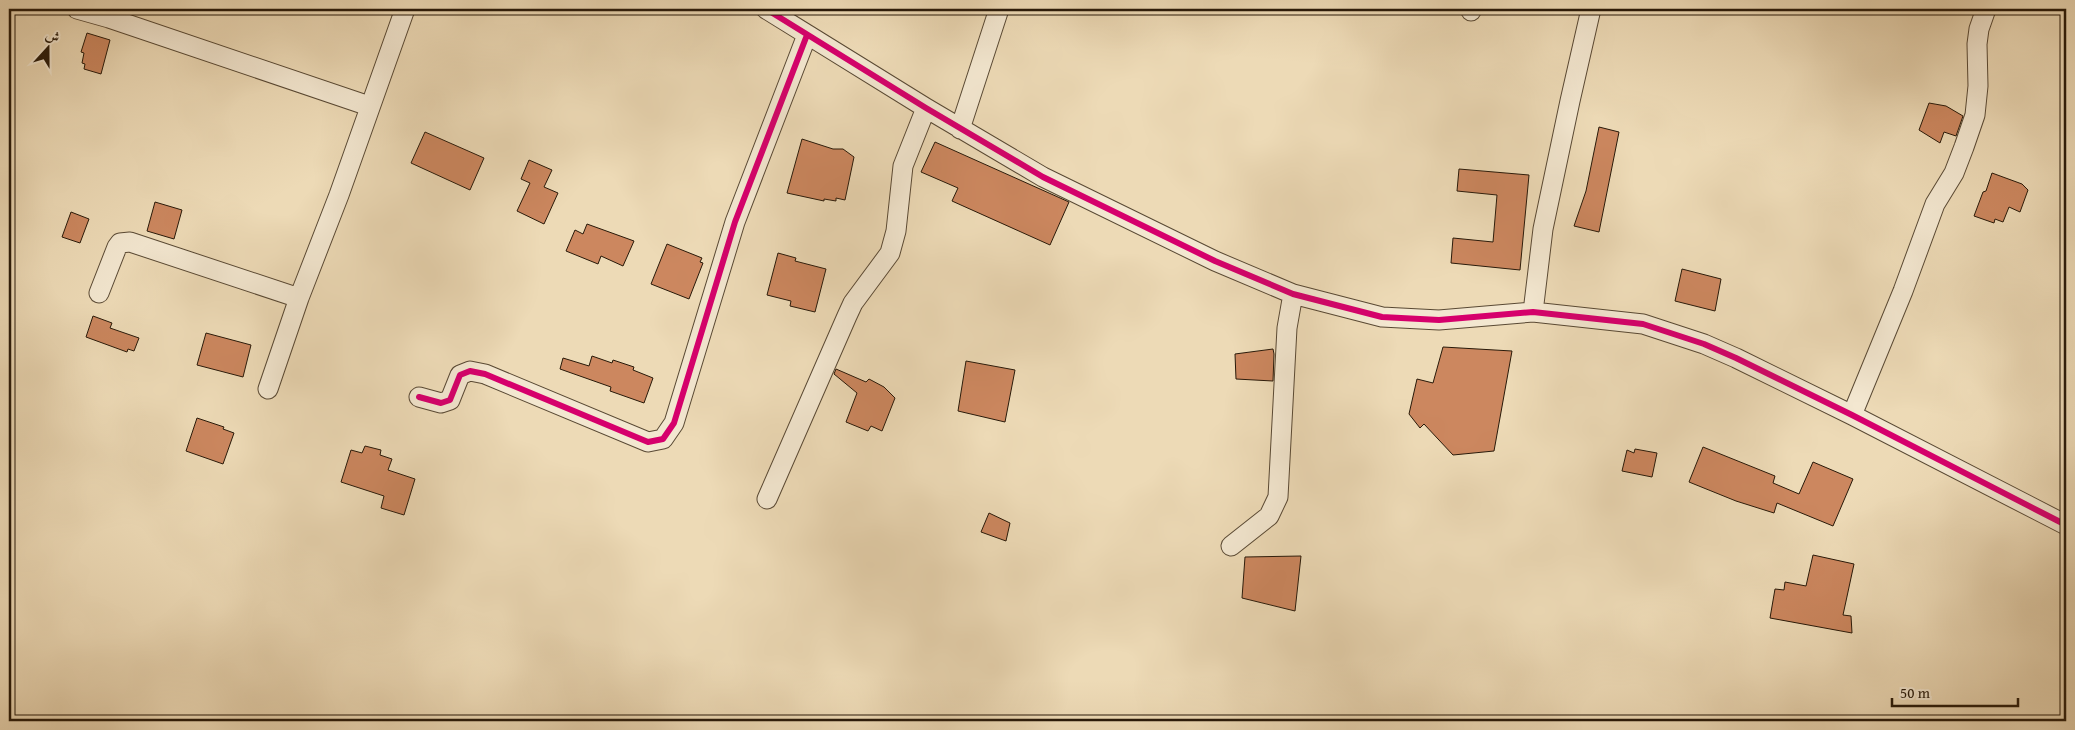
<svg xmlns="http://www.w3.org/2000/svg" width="2075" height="730" font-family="'Gentium Book Plus',Amiri,serif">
<rect width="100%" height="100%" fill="#eddab6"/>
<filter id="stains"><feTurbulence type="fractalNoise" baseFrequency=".004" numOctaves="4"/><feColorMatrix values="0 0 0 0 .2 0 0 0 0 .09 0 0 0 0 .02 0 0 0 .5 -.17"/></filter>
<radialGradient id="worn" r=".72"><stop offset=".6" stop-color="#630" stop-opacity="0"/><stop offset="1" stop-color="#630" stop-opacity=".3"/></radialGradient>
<path fill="#cc875f" stroke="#281909" d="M87,33L110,40L101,74L84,69L85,64L82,63L84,53L81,52Z
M1929,103L1946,106L1963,116L1956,136L1944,132L1940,143L1919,130Z
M1599,127L1619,132L1599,232L1574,226L1586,191Z
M425,132L484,158L470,190L411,163Z
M802,139L833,149H843L854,157L845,200L836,198V201L824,199V201L787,193Z
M935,142L1069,202L1050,245L952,201L958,188L921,172Z
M529,160L552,170L544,187L558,193L544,224L517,211L530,183L521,179Z
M1459,169L1529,175L1520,270L1451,263L1453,238L1493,242L1497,195L1457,191Z
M1992,173L2022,184L2028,190L2020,212L2009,207L2003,222L1995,219L1994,223L1974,216L1983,192L1986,191Z
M155,202L182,210L174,239L147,231Z
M71,212L89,219L80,243L62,237Z
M587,224L634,241L623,266L601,256L598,264L566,251L575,230L583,234Z
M667,244L702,258L700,262L703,263L689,299L651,284Z
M778,253L796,258L795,261L826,269L815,312L790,306L791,301L767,295Z
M1682,269L1721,279L1715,311L1675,301Z
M93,316L112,323L110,328L139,338L134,351L128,349L127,352L86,337Z
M206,333L251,345L243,377L197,365Z
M1443,347L1512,351L1494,451L1453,455L1424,424L1420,428L1409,414L1417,379L1433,383Z
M1273,349L1274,354L1273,381L1236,379L1235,354Z
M592,356L612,363L613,360L634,367L633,370L653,378L644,403L610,391L611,387L560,369L563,358L589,366Z
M966,361L1015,370L1005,422L958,411Z
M836,369L866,382L869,379L884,387L895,398L882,431L871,426L868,431L846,422L857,393L834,374Z
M197,418L224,427L223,429L234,433L223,464L186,451Z
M365,446L381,450L380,455L392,459L388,470L415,479L404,515L381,508L384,496L341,482L351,450L362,453Z
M1703,447L1775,476L1773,483L1799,494L1813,462L1853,479L1833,526L1777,503L1774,513L1736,501L1689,482Z
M1635,449L1657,453L1652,477L1622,471L1627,450L1634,453Z
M989,513L1010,523L1006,541L981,532Z
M1813,555L1854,564L1843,615L1851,616L1852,633L1770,618L1775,589L1784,590L1785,582L1806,586Z
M1301,556L1295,611L1242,598L1245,557Z"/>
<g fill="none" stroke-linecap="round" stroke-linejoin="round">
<defs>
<path id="minor" d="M77,9L109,18L369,106
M766,9L926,108L1043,177L1215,261L1293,294L1382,317L1439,320L1533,312L1643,324L1704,344L1736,358L1852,415L2066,525
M1471,9V11
M960,129L999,9
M99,293L117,247L120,243L130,242L299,298
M1533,312L1543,229L1570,101L1591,9
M268,389L299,298L339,195L405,9
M419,397L441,403L450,400L460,375L470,371L485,374L648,442L663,439L674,423L735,222L807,35
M1852,415L1903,291L1935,204L1954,173L1964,147L1975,115L1978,86L1977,44L1979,29L1986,9
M767,499L847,316L853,303L890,253L896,231L903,166L926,108
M1231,546L1269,516L1278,497L1287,328L1293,294"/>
</defs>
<use href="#minor" stroke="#594934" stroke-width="21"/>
<use href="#minor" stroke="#f3e7d0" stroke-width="19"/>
<defs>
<path id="cycleway" d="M766,9L926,108L1043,177L1215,261L1293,294L1382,317L1439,320L1533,312L1643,324L1704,344L1736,358L1852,415L2066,525
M419,397L441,403L450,400L460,375L470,371L485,374L648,442L663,439L674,423L735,222L807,35"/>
</defs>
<use href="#cycleway" stroke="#f3e7d0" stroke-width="9"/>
<use href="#cycleway" stroke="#d6006c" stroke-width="6"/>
</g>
<rect width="2075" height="730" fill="none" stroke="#eddab6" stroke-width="30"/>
<rect x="10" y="10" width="2055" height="710" fill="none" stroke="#281909" stroke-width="2.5"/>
<rect x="15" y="15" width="2045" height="700" fill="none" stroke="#281909"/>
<g transform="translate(48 48) rotate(21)" stroke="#f3e7d0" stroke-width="4" paint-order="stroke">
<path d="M0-4L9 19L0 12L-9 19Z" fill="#281909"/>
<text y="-8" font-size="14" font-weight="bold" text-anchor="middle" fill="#281909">ش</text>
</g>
<path d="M1892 698v8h126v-8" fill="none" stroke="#281909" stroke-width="2.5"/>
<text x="1900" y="698" font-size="15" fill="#281909" stroke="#f3e7d0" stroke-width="4" paint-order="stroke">50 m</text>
<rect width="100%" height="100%" filter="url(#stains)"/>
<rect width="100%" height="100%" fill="url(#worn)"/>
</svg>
